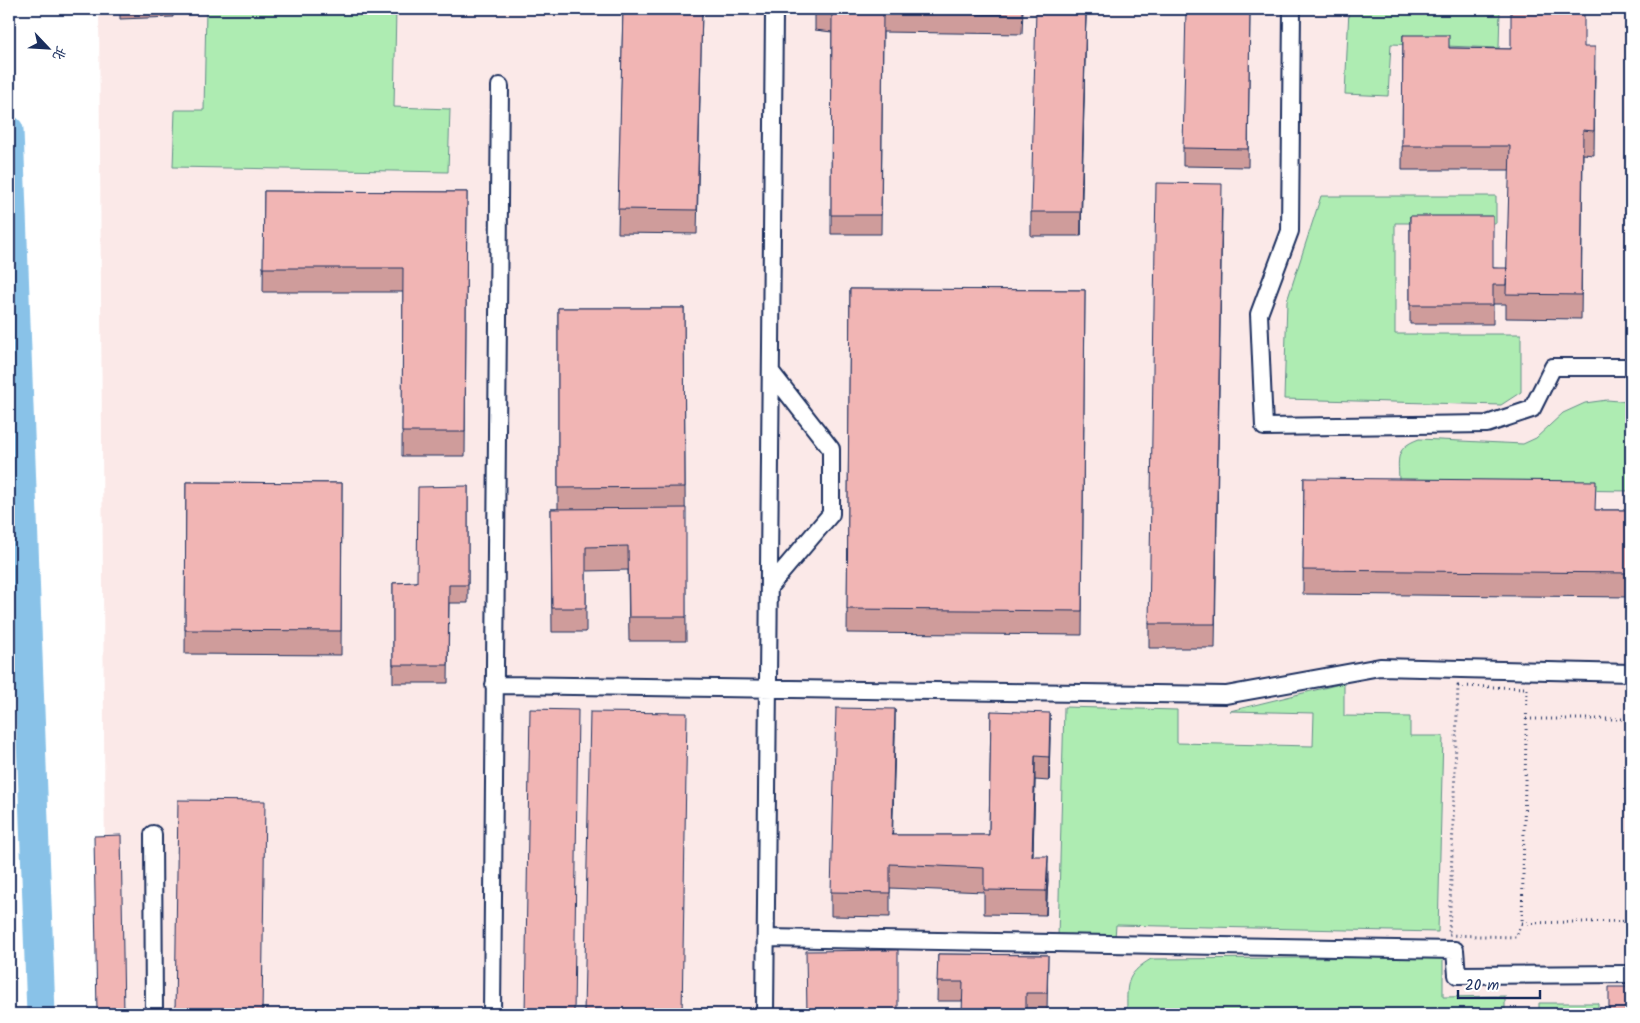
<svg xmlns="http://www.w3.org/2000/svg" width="1640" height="1023" font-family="Kalam,'LXGW WenKai TC',sans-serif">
<rect width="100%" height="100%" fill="#fff"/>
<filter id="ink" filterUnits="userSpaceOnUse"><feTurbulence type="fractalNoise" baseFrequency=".02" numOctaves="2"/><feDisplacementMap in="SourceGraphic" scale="10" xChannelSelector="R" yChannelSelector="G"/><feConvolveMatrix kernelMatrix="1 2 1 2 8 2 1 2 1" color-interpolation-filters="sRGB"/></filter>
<g filter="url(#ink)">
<path fill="#fbe9e8" d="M99,9H1631V1014H106Z"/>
<path fill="#aeecb2" stroke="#648e88" d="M206,9H396L394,107L450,109L448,172L173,167L175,110H204Z
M1349,9H1500L1499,48L1391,44L1388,96L1345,94Z
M1321,196H1496V223H1395V334H1521V392L1501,405L1284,399L1287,301Z
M1607,400L1631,402V491L1399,488C1400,463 1391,449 1419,439L1523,444L1536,438L1563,413L1585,403Z
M1344,683V716L1410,717V736H1443L1438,932L1116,925L1115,938L1058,937L1064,707L1177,710V743L1313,746L1314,713L1230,711Z
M1443,957V997L1505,996V1014H1127C1127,985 1124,975 1151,959Z
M1539,1003H1598V1014H1539Z"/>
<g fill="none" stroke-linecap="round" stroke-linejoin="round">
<path stroke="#89c2e8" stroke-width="29" d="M9,130L41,1014"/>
<defs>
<path id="lane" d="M1292,9L1290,231L1259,314L1264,427L1487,424L1532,409L1553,367H1631
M769,587L831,514V449L771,372
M494,685L1226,695L1380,667L1631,673
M153,834L154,1014
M766,938L1455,950L1457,975L1631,974
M492,1014L500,86
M765,1014L774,13"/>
</defs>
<use href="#lane" stroke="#1b2f5e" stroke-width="20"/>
<path stroke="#1b2f5e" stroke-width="3" stroke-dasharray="1 4" stroke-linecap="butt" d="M1458,686L1527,688L1522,923L1516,937L1449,935Z
M1526,719H1631
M1522,923L1631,921"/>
<use href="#lane" stroke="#fff" stroke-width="16"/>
</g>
<path fill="#cf9c9b" stroke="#1b2f5e" d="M120,9H173V17L120,19Z
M623,9H702L697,234L618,233Z
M815,9H1023L1022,34L883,32L881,234H831L832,32L815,30Z
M1086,9L1081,236H1031V212Z
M1250,9L1248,167L1183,166V148Z
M1403,35L1449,48L1511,49L1584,47L1595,71L1594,155L1583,154L1581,319L1506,318V304H1493V324H1410V216L1493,268L1507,269L1510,170H1402Z
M264,191L467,192L465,456H402L403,292H263Z
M1222,208L1215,648H1149V624Z
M850,289L1085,290L1082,635L847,633Z
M558,308H684L686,641H629L628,570L586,571V632H552L551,509H558Z
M1304,478L1595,510H1631V597L1303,594Z
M186,482L342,483L341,655L185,654Z
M468,486V603H449L448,683H393V583L417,582Z
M991,711L1050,737L1049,781L1035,780L1033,856L1048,880L1046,915L984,914V892L890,888V917L831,916V892L895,733L892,835H989Z
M938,954L1048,955L1047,1012L1026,1011L962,1001H937Z"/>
<path fill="#a97f7e" stroke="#1b2f5e" d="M1086,9L1081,236V212Z
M895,709V733L892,859V835Z
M1050,713V737L1049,781V757Z
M1035,756V780L1032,880V856Z
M1048,856V880L1046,915V891Z"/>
<path fill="#f1b5b4" stroke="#1b2f5e" d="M623,9H702L697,210L618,209Z
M815,9H1022V15L883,13L881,215H831L832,13L815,11Z
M1036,9H1086L1081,212H1031Z
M1186,9H1250L1248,149L1183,148Z
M1511,9H1584V47H1595L1594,131L1583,130L1581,295L1506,294L1510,146H1402L1403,35H1449V48L1511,49Z
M1156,183L1222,184L1215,624H1149Z
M264,191L467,192L465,432H402L403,268H263Z
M1410,216H1493V268H1507L1506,285H1493V305H1410Z
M850,289L1085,290L1082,611L847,609Z
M558,308H684L685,487L558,488Z
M1304,478L1596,481L1595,510H1631V573L1303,570Z
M186,482L342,483L341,631L185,630Z
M468,486V585H449L448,665H393V583L417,582L418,487Z
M686,508V617H629L628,546L586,547V608H552L551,509Z
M836,708L895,709L892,835H989L991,711L1050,713L1049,757L1035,756L1032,856H1048L1046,891L984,890V868L890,864V893L831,892Z
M530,709L578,710L574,1014H525Z
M590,712L687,713L682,1014H584Z
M178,800L265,801L262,1014H175Z
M121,835L124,1014H97L94,836Z
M898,950V1014H807L806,951Z
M938,954L1048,955L1047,993H1026V1014H962L963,982H937Z
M1609,987H1631V1014H1609Z"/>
</g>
<rect width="1640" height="1023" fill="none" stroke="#fff" stroke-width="30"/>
<rect x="15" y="15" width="1610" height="993" fill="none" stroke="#1b2f5e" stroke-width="2" filter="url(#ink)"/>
<g transform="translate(48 48) rotate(115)" stroke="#ffffff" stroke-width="4" paint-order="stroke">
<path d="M0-4L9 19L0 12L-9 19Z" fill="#1b2f5e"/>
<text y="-8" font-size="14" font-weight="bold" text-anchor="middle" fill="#1b2f5e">北</text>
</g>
<path d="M1458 990v8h82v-8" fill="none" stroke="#1b2f5e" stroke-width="2.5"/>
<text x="1465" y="990" font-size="15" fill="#1b2f5e" stroke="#ffffff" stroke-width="4" paint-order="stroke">20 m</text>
</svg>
